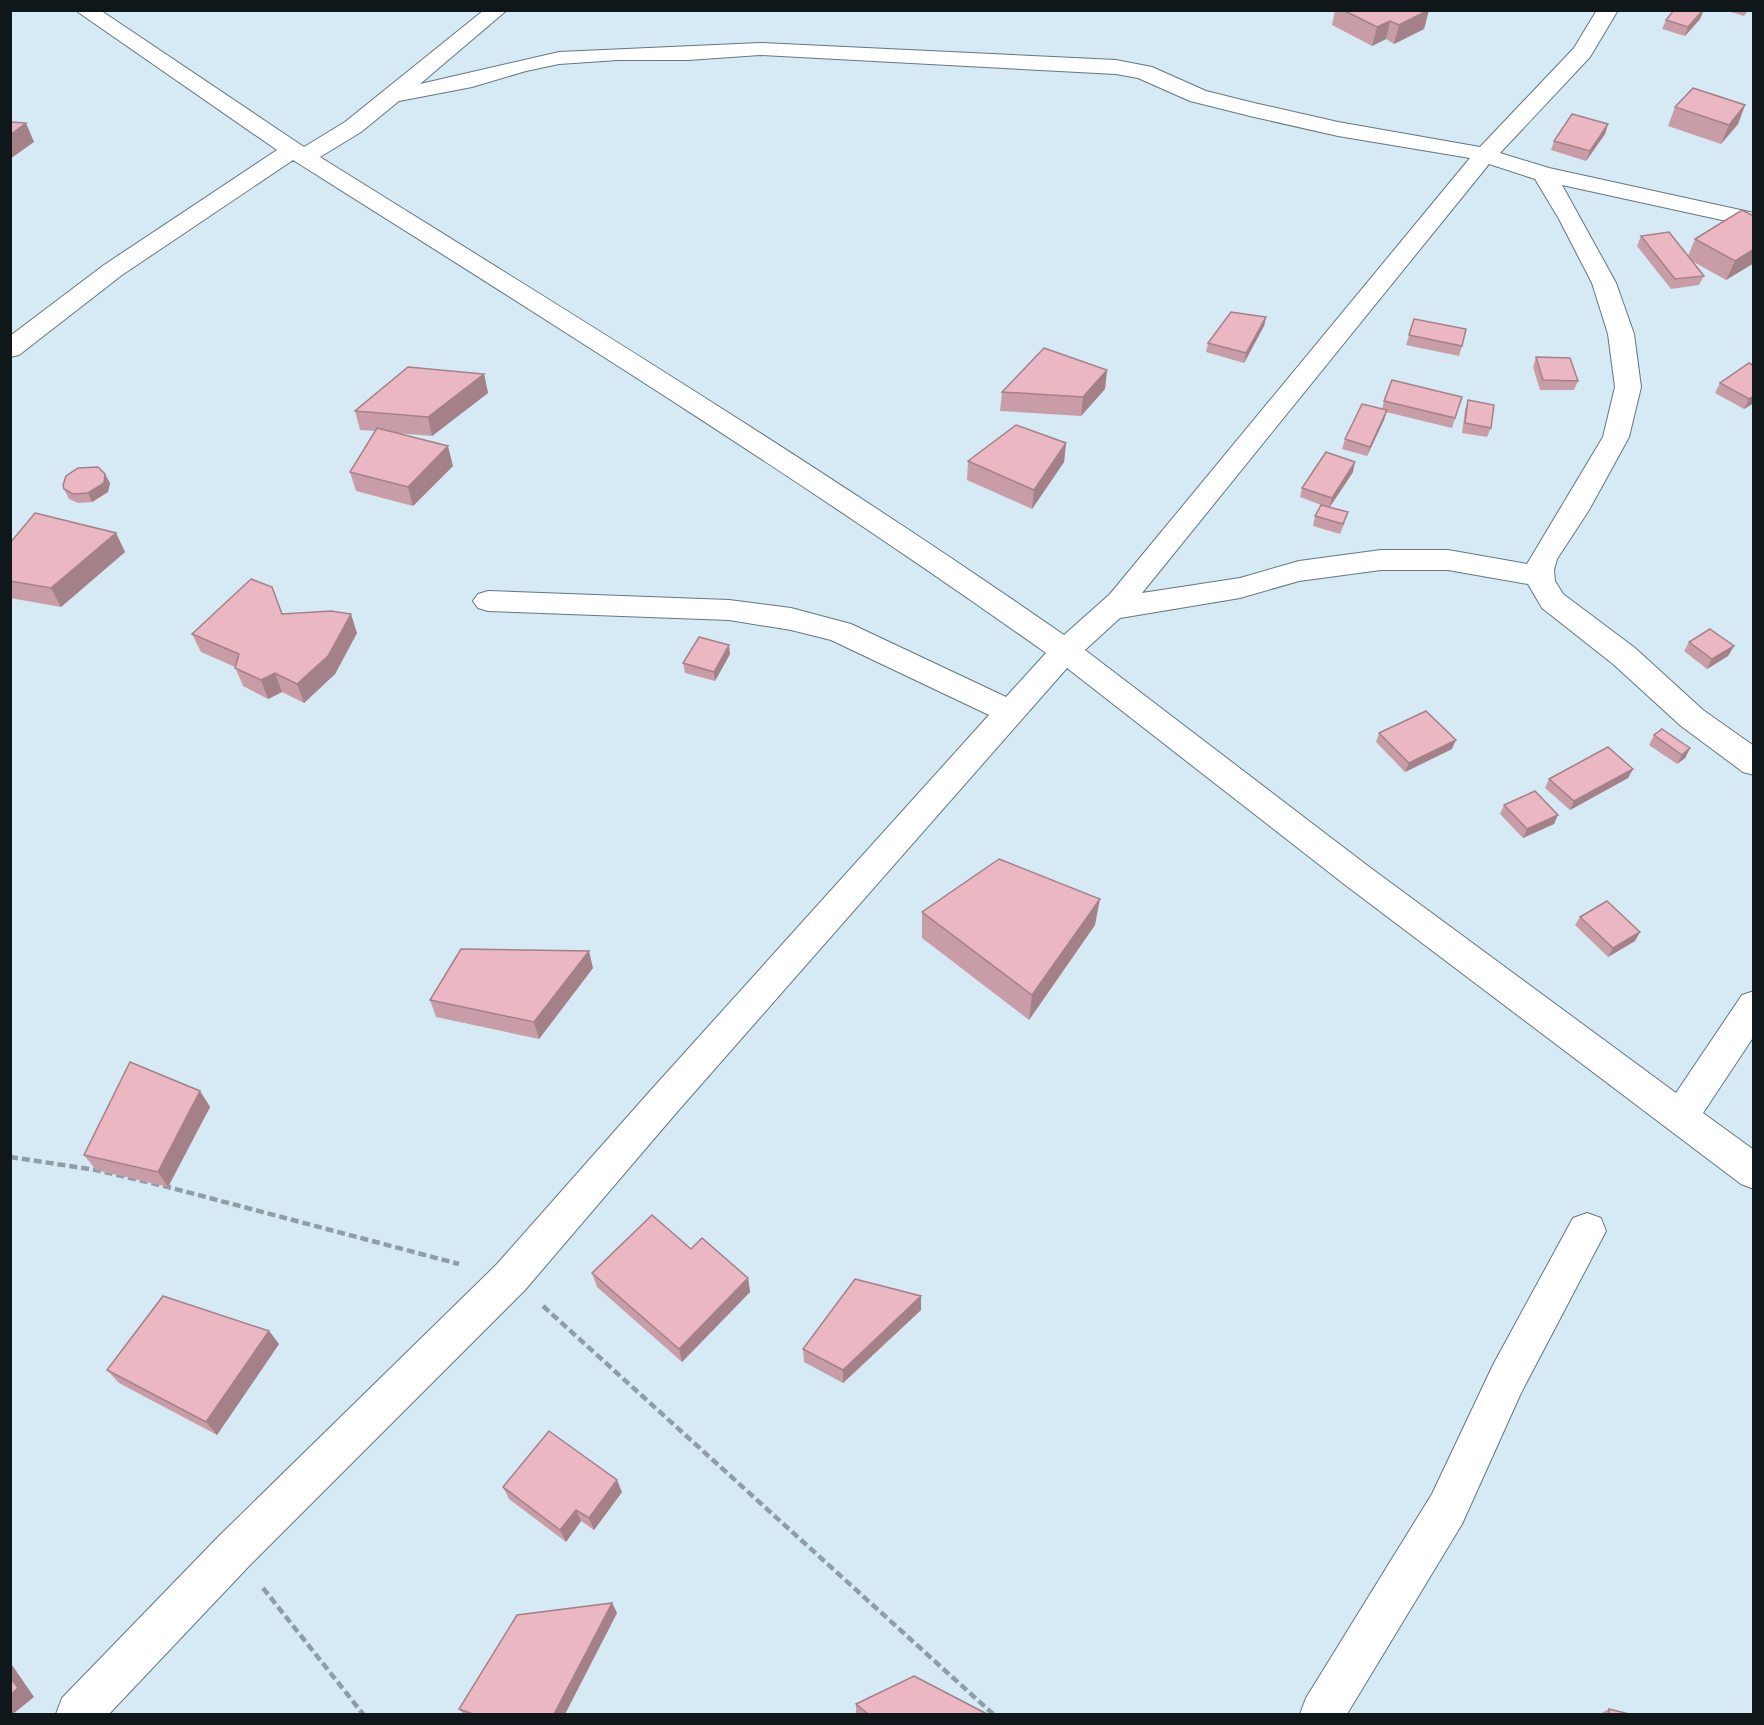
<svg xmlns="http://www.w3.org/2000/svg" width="1764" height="1725" font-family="'Crimson Pro',serif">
<rect width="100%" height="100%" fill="#d6eaf5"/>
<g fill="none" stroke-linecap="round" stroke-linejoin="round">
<defs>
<path id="minor" d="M75,10H100L304,147L345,122L484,10H507L420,84L559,52L760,43L1116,60L1152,67L1206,91L1254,103L1338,122L1480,147L1574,48L1597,10H1618L1590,57L1500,153L1549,168L1754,213V227L1562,185L1616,283L1634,334L1641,387L1629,437L1589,510L1557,559L1554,570L1555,581L1563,594L1635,648L1703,710L1754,746V775L1743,772L1681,726L1613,664L1542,608L1528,584L1448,570H1381L1299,581L1240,598L1120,618L1085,650L1368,866L1676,1093L1742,995L1754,991V1036L1703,1113L1754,1150V1189L1741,1184L1344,884L1067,668L677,1112L525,1290L249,1566L109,1714H56L62,1698L219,1536L497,1264L651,1090L989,715L831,640L791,630L729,620L488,611L478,608L473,601L478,594L488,591L729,600L791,608L851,624L1006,697L1046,653C801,479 547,320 293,160L122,275L19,355L10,357V336L104,265L277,150ZM760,55L1116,74L1138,78L1190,101L1254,117L1338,136L1470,158L1110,594L1064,635C822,467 570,313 320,157L361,132L399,101L472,87L526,71L559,64L618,60H688ZM1489,164L1535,179L1559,219L1592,283L1608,334L1615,387L1603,437L1527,564L1448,550H1381L1299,561L1240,578L1142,593Z
M1587,1213L1601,1218L1606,1231L1521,1393L1462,1524L1347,1714H1300L1306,1698L1432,1494L1493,1365L1573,1218Z"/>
</defs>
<use href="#minor" stroke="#647780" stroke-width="2"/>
<path stroke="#8e9da6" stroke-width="4.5" stroke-dasharray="8 4" stroke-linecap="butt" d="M10,1157L96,1170L168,1187L459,1264
M543,1306L993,1714
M263,1588L363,1714"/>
<use href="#minor" fill="#fff" fill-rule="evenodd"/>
</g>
<path fill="#c99da7" d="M1335,10H1429L1424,29L1394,44L1386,39L1372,46L1332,25Z
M1724,10H1749L1744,16Z
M1700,19L1685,36L1662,29L1666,20Z
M1745,105L1738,124L1721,144L1668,126L1675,107Z
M1608,124L1605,134L1586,161L1551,150L1554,141Z
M1641,236L1688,256L1695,239L1754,263L1726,280L1692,261L1704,276L1699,285L1671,289L1637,246Z
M1266,317L1264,326L1244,363L1206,352L1208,343Z
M1414,319L1462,346L1459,356L1406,345Z
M1536,357L1578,381L1574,390H1540L1533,367Z
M1749,363L1754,403L1744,409L1715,393L1720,383Z
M1107,370L1105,389L1081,416L1000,411L1002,392Z
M484,374L488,393L432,436L395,433L453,466L413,506L356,491L350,472L375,431L360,430L355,411Z
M1462,397L1452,428L1386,412L1384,420L1367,456L1342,449L1345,439L1382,409L1384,401Z
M1468,400L1491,428L1487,437L1462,433L1465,410Z
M1066,443L1064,462L1032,509L967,480L968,461Z
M1353,472L1330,507L1345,522L1340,534L1313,526L1315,516L1321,505L1300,497L1302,488Z
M110,483L108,492L92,502L78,503L69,499L64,489Z
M116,533L125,552L61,607L10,598V543Z
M282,614L357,633L335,674L304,703L282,692L268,699L243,686L235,667L201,652L192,634Z
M1689,642L1734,646L1728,656L1707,669L1684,651Z
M730,654L715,681L685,673L683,663Z
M1379,733L1452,749L1405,772L1376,742Z
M1654,735L1690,748L1685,758L1677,764L1649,745Z
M1633,769L1628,778L1570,810L1545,788L1549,779Z
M1504,805L1554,824L1523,838L1500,814Z
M922,912L1095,925L1029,1020L922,938Z
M1580,917L1635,941L1608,957L1575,925Z
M593,968L539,1039L436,1017L430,1000Z
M200,1091L210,1107L168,1187L96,1170L84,1155Z
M691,1249L748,1278L750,1292L682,1362L597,1287L592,1273Z
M921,1296V1310L843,1383L804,1362L803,1349Z
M269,1331L279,1344L217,1435L119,1383L107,1370Z
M503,1487L622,1492L594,1530L581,1521L566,1542L509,1499Z
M612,1603L617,1613L565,1714H464L459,1709Z
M856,1704L987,1714H858L856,1713Z
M1609,1709L1629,1714H1600Z"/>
<path fill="#a48088" d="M1429,10L1424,29L1394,44L1399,25Z
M1704,10L1700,19L1685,36L1688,27Z
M1390,21L1386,39L1372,46L1377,27Z
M1745,105L1738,124L1721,144L1729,125Z
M26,123L34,142L10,159V135Z
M1608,124L1605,134L1586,161L1590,151Z
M1754,249V263L1726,280L1735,261Z
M1266,317L1264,326L1244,363L1246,353Z
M1107,370L1105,389L1081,416L1083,397Z
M484,374L488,393L432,436L428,417Z
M1754,396V403L1744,409L1749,399Z
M1387,410L1384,420L1367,456L1370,447Z
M1066,443L1064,462L1032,509L1034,490Z
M448,446L453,466L413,506L408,487Z
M1355,462L1353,472L1329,508L1332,498Z
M105,474L110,483L108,492L92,502L88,493Z
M116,533L125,552L61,607L51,588Z
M351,614L357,633L335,674L304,703L297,684Z
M729,645L730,654L715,681L714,672Z
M1734,646L1728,656L1707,669L1712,659Z
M275,673L282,692L268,699L261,680Z
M1456,740L1452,749L1405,772L1409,763Z
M1690,748L1685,758L1677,764L1682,755Z
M1633,769L1628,778L1570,810L1574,801Z
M1558,815L1554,824L1523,838L1527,829Z
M1100,899L1095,925L1029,1020L1032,995Z
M1640,932L1635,941L1608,957L1613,948Z
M589,951L593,968L539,1039L534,1022Z
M200,1091L210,1107L168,1187L158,1172Z
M748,1278L750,1292L682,1362L679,1349Z
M921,1296V1310L843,1383V1370Z
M269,1331L279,1344L217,1435L206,1422Z
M617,1480L622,1492L594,1530L589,1518Z
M576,1510L581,1521L566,1542L560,1530Z
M612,1603L617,1613L565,1714H554Z
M10,1662L34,1697L13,1714H10Z"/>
<path fill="#eab7c2" stroke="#a48088" stroke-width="1.5" d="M1343,10H1429L1399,25L1390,21L1377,27Z
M1674,10H1703L1688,27L1666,20Z
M1693,88L1745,105L1729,125L1675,107Z
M1572,114L1608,124L1590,151L1554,141Z
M10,122L26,123L10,135Z
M1742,210L1754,216V249L1735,261L1695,239Z
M1669,232L1704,276L1675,279L1641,236Z
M1231,312L1266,317L1246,353L1208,343Z
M1414,319L1466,329L1462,346L1409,335Z
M1044,348L1107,370L1083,397L1002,392Z
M1536,357L1570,358L1578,381L1543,380Z
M1749,363L1754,366V396L1749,399L1720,383Z
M408,367L484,374L428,417L355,411Z
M1392,380L1462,397L1455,418L1384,401Z
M1468,400L1494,405L1491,428L1465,423Z
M1362,404L1387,410L1370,447L1345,439Z
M1016,425L1066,443L1034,490L968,461Z
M377,428L448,446L408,487L350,472Z
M1326,452L1355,462L1332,498L1302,488Z
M98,467L105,474L104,483L88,493L73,494L64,489L63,485L66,476L78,468Z
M1321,505L1348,512L1343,524L1315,516Z
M35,513L116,533L51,588L10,581V543Z
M251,579L272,587L282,614L331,611L351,614L328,656L297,684L275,673L261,680L235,668L239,654L192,634Z
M1710,629L1734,646L1712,659L1689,642Z
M699,637L729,645L714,672L683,663Z
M1426,711L1456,740L1409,763L1379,733Z
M1662,729L1690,748L1682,755L1654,735Z
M1608,747L1633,769L1574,801L1549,779Z
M1535,791L1558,815L1527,829L1504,805Z
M999,859L1100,899L1032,995L922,912Z
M1607,901L1640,932L1613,948L1580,917Z
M461,949L589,951L534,1022L430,1000Z
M130,1062L200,1091L158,1172L84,1155Z
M652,1215L691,1249L702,1238L748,1278L679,1349L592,1273Z
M855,1279L921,1296L843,1370L803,1349Z
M163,1296L269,1331L206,1422L107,1370Z
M549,1431L617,1480L589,1518L576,1510L560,1530L503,1487Z
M612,1603L554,1714H473L459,1709L517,1615Z
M914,1676L987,1714H868L856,1704Z
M10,1677L18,1688L10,1695Z
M1609,1709L1629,1714H1609Z"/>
<rect width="1764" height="1725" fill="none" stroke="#10171b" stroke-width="24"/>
</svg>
